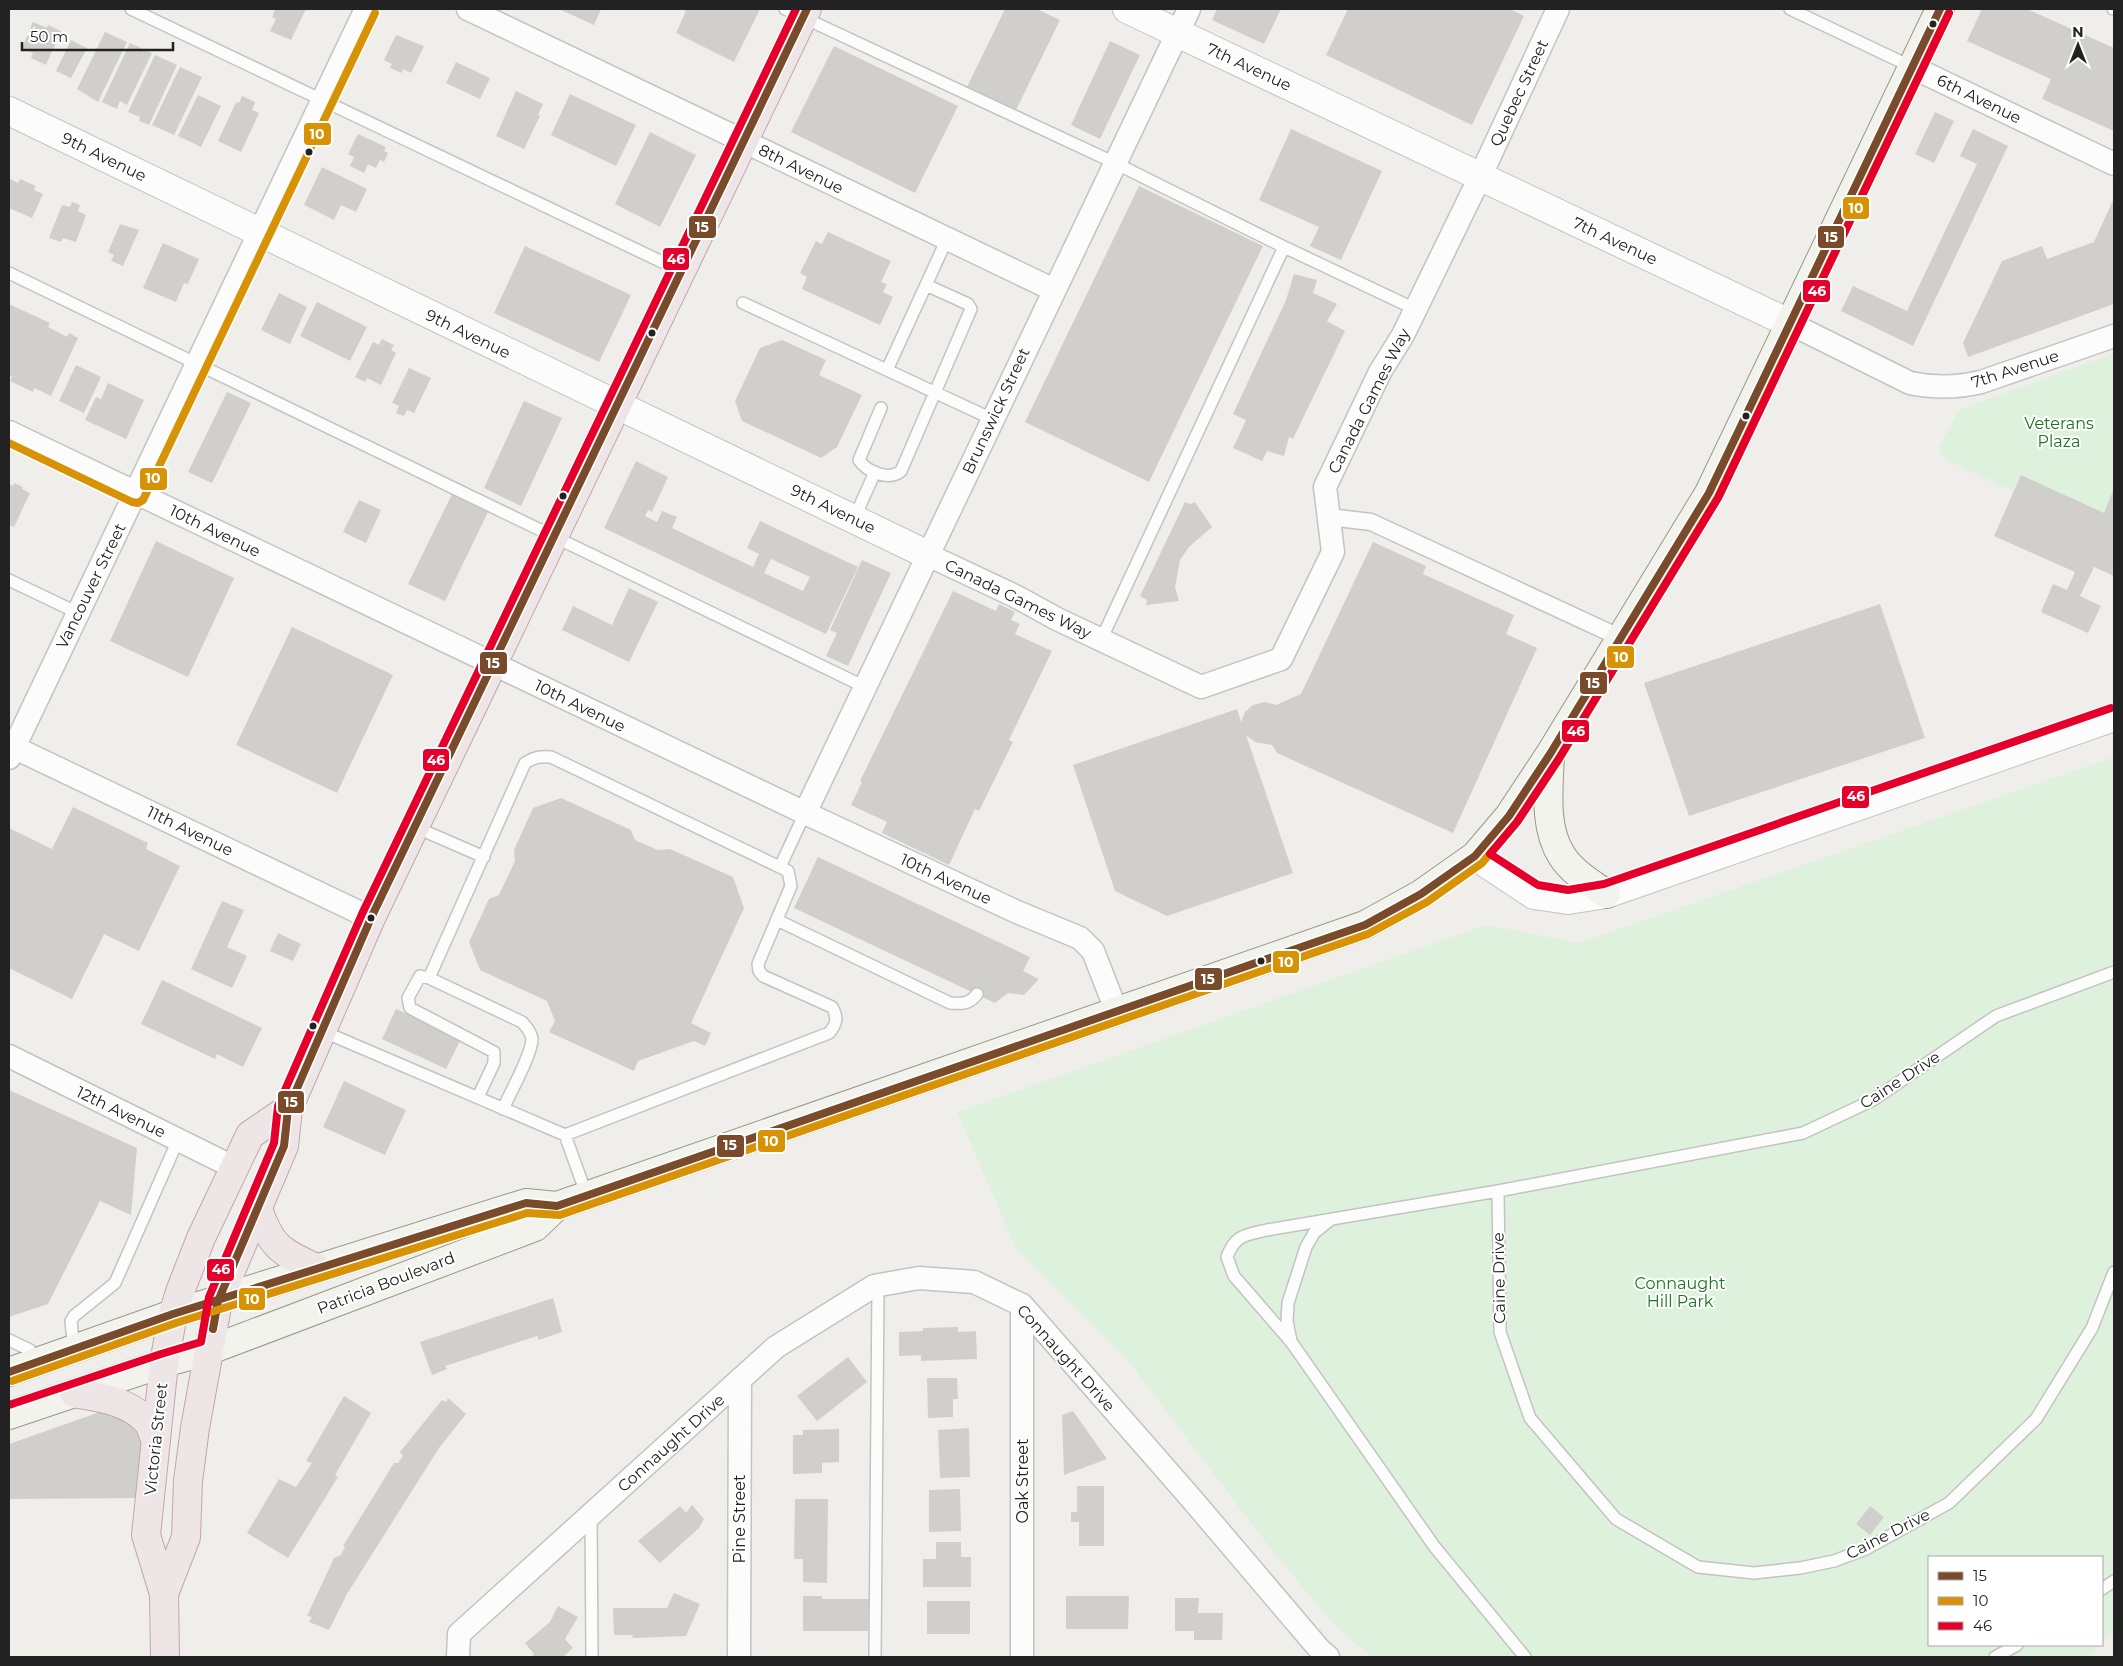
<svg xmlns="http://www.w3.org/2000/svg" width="2123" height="1666" font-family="Montserrat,sans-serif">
<rect width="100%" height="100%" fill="#f0eeeb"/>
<path fill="#ddf1dc" d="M2114,353V487L2104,513L2022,475L2014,492L1943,458L1939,447L1959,410Z
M2114,757V1629L2102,1643V1557H1929V1645H2100L2088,1657H1372L1339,1630L1274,1553L1129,1362L1017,1250L957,1112L1486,925L1579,943Z"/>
<path fill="#d1cfcc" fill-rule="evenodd" d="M275,9H306L291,40L270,31L276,19L272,17Z
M562,9H601L594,25L561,10Z
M681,9H760L734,62L676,33L686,11Z
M1005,9H1037L1060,20L1016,110L967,87Z
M1217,9H1281L1264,44L1212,20Z
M1348,9H1510L1524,16L1472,125L1326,55Z
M1982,9H2027L2114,48V131L2042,99L2051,79L1967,41Z
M33,22L47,28L48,25L61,31L46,65L31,58L33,53L22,48Z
M105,32L127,42L98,102L77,89Z
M396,35L424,46L411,73L403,69L402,73L390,68L392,64L384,60Z
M71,40L87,48L71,78L56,71Z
M1110,41L1140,55L1100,139L1071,125Z
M130,43L152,53L127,105L120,101L117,109L102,102Z
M834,46L958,106L915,193L791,132Z
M155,55L177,65L149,125L139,121L140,117L128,112Z
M456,62L490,78L480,99L446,83Z
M180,67L202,77L174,135L152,125Z
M516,91L543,104L538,115L540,116L524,149L496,136Z
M570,94L636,125L616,166L551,135Z
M198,95L221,106L201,147L178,136Z
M242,96L255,102L252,110L259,113L241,152L218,141L236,102L239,103Z
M1935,112L1954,121L1934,163L1915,154Z
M1291,129L1382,171L1341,260L1310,246L1319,227L1259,200Z
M1973,129L2008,146L1913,346L1841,311L1853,286L1907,311L1977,164L1960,156Z
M650,132L696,155L660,227L615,204Z
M358,134L386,147L384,151L388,153L384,162L380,160L376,168L368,164L364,173L350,166L354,157L348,154Z
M322,167L367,189L356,212L341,205L334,220L304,205Z
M10,179L18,183L20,179L36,186L34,190L43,194L32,218L9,208Z
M1139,186L1263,246L1149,482L1025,422Z
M2114,198V304L1968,357L1963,343L2002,261L2042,246L2047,259L2094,242Z
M72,202L80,205L78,211L86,215L76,242L63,238L61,242L49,238L62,205L70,207Z
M120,224L139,230L123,266L111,261L114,255L108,252Z
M828,232L891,261L881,282L887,284L883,292L893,297L880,325L802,289L807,277L800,273L816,241L822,244Z
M163,243L199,259L188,284L184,283L176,302L143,288Z
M525,246L631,295L599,362L494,313Z
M1294,274L1317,280L1313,293L1337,304L1327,321L1345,331L1293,439L1289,437L1284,456L1267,451L1262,461L1233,448L1246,420L1233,414L1286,300Z
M279,293L307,307L290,344L261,330Z
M317,302L367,327L350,361L300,336Z
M9,304L50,323L48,327L67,337L69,333L78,338L51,396L34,388L33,392L10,381L12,377L9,375Z
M382,339L394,345L391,350L396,353L381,385L367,378L365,382L355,377L373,342L379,345Z
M782,340L826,360L819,375L862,395L837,447L821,458L742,421L735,401L760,348Z
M76,365L101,377L84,413L59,401Z
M409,368L431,378L414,413L407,410L404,416L396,413L399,406L392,403Z
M108,383L144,400L126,439L85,420L96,397L101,399Z
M227,392L251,403L212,483L188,472Z
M524,401L562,418L521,506L484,488Z
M636,461L668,477L652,512L648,510L645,516L657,522L662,511L677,517L672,528L753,567L759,554L747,548L760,521L858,567L826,634L604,528ZM771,559L810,577L803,591L764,573Z
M2021,475L2104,513L2114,488V576L2094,567L2080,596L2101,606L2088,633L2041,612L2053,584L2067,590L2075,572L1994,536Z
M14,483L23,487L22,489L30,493L14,527L9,525V484L13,486Z
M452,494L488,512L445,601L408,584Z
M359,500L381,510L366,543L343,532Z
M1185,502L1191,504L1195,502L1212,527L1189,547L1180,560L1175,587L1179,601L1146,605L1147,600L1140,596Z
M156,541L234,578L188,677L110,641Z
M1373,542L1426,566L1423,574L1514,615L1506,634L1537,648L1453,833L1277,753L1272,745L1255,742L1246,735L1293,873L1167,916L1115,891L1073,765L1237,709L1241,722L1245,712L1253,705L1265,702L1276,705L1301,694Z
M862,560L891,573L848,666L826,656L837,633L830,630Z
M629,588L658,602L629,662L562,630L573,606L612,625Z
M953,591L996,611L999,604L1015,612L1011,620L1020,624L1015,634L1052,651L1009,740L1013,742L979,811L975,809L949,865L882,833L887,822L851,805L862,782L860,781Z
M1880,604L1925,738L1689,816L1644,683Z
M292,627L393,675L337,793L236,745Z
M561,798L631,830L635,840L658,850L670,849L733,877L744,908L691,1023L711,1033L705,1046L694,1041L638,1061L634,1071L549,1032L555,1021L547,1001L480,970L469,942L489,899L499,895L515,861L514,850L533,808Z
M73,807L148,843L146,849L180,866L139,951L104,934L72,999L9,968V828L52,849Z
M818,857L1030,957L1023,971L1039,979L1024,995L1008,993L995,1003L794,908Z
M222,901L244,910L227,947L247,956L232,988L191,969Z
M278,933L301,944L293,961L270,951Z
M162,980L262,1028L243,1067L217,1054L215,1059L141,1024Z
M396,1009L461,1039L446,1069L382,1039Z
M344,1081L406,1110L385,1155L323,1127Z
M9,1090L137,1148L131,1215L100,1201L48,1304L9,1317Z
M553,1298L562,1332L539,1340L537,1336L445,1366L447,1369L432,1375L420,1342Z
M958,1327V1332L976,1331L977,1359L921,1361V1355L899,1356V1332L923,1331V1328Z
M848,1357L867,1382L817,1421L797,1396Z
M927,1378H957L958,1399H953V1417L928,1418Z
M344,1396L371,1413L335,1475L338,1477L288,1558L247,1533L279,1479L296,1487L312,1463L306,1461Z
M448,1398L466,1414L439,1448L347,1594L329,1630L309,1622L312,1617L307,1616L334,1558L341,1555L345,1547L343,1546L394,1463H398L403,1456L400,1452L442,1400L446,1402Z
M1073,1411L1107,1459L1064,1475L1062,1415Z
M100,1412L145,1427L143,1498L9,1499V1444Z
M969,1428L970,1477L940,1478L938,1430Z
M839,1429V1462L822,1463V1473L793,1474V1435H803V1430Z
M1077,1486H1104V1546H1079V1522H1071V1512H1077Z
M960,1489L961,1531L929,1532V1490Z
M795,1499H828L827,1583L803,1582V1559H794Z
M692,1505L704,1519L699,1528L660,1563L638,1541L680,1506L686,1513Z
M1870,1506L1884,1517L1870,1535L1856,1524Z
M936,1542H961V1557H971V1587H923V1559H936Z
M674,1593L700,1604L686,1636L632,1638L633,1635H614L613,1608H667Z
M803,1596H822V1599H869L868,1631H803Z
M1066,1596H1129L1128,1629H1066Z
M1175,1598H1199L1198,1613H1223L1222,1640H1194V1631H1175Z
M927,1601H970V1634H927Z
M558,1606L578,1617L565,1639L573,1648L563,1657H531L534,1654L525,1643L550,1622Z"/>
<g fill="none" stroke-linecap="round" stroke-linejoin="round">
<defs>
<path id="service" d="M131,9L681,271
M785,9L1115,163L1284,247L1415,309
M1790,9L1912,67
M2113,9H2114
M9,273L865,687
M743,303L992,419
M887,370L947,239
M881,408L859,460C867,472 889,481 901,471L971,309L968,304L926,285
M854,519L875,472
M9,580L78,613
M1101,640L1284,247
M415,827L484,857
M780,867L805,813
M777,920L950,1003C962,1004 970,1004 977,994
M429,978L525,763C534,757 541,756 551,757L788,871L791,886L758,964L759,971L763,976L832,1007C838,1017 837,1024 829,1033L565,1135L587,1196
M322,1031L565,1135
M478,1097L494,1063V1052L410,1008L408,998L420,976L429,978L522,1022C526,1027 531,1031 532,1039C532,1054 510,1093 503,1109
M1498,1191L1500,1332L1530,1418L1616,1519L1698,1567L1754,1573L1800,1568L1834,1561L1866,1549L1949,1503L2036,1419L2092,1328L2114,1272
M9,1340L30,1350L35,1363
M1291,1341L1287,1321L1288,1303L1306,1247L1314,1233L1330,1220
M74,1349L71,1321L74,1316L115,1283L178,1140
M591,1515L592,1657
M2102,1589L2114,1581
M875,1657L878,1285
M1525,1657L1434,1546L1292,1343L1234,1276L1227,1257C1235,1235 1245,1235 1267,1230L1498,1191L1803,1133L1873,1100L1996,1016L2114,972
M1995,1657L2017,1645"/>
<path id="pedestrian" d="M1329,517L1371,522L1621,638"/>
<path id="minor" d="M468,9L1054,290
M1912,67L2114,164
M1789,323L1910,383C1934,388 1956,388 1981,382L2114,336
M9,432L805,813L1017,912L1080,938L1093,951L1116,1010
M928,555L1015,596L1057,619L1201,687L1281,659L1333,552L1325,487L1380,372L1403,335L1480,177L1558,9
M9,745L371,918
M9,758L366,9
M805,813L1189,9
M9,1056L233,1167
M458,1657L459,1634L776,1347L874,1286L919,1278L974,1282L1022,1305L1190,1497L1320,1650L1328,1657
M739,1657L740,1381
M1022,1657V1305"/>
<path id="tertiary" d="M1127,9L1789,323
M9,111L928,555
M1475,856L1534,895L1568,900L1606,894L2114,717"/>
<path id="secondary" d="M1550,754C1549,787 1543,827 1562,856C1572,872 1591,883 1606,894
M9,1372L173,1314L526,1203L557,1206
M9,1415L164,1363L210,1350L535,1227L557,1206L1365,925L1421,894L1475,856L1509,816L1550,754L1709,493L1940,9"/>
<path id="trunk" d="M258,1209C271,1247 281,1252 316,1268
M74,1393C99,1397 127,1401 146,1420C151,1425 153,1435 156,1441
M164,1594L186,1537L188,1481L195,1428L218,1301L284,1146L288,1109L371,918L807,9
M165,1657L164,1594L146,1535L164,1363L173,1314L181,1289L201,1238L250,1135L288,1109"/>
</defs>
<use href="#service" stroke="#c3c3c1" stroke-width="14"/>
<use href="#pedestrian" stroke="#c3c3c1" stroke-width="19"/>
<use href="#minor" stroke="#c3c3c1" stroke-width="25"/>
<use href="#tertiary" stroke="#c3c3c1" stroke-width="30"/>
<use href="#secondary" stroke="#979885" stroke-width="30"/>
<use href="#trunk" stroke="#c1a6ae" stroke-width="30"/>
<use href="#service" stroke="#fdfcfc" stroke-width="11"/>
<use href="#pedestrian" stroke="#fdfcfc" stroke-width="16"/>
<use href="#minor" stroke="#fdfcfc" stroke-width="22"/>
<use href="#tertiary" stroke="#fdfcfc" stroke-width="28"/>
<use href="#secondary" stroke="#f3f3ee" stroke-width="28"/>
<use href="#trunk" stroke="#eee6e6" stroke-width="28"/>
<defs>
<path id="bus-1" d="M213,1329L218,1301L284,1146L288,1109L371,918L807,9
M9,1372L173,1314L526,1203L557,1206L1365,925L1421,894L1475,856L1509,816L1550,754L1709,493L1940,9"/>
<path id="bus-2" d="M9,443L132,502L138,503L143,500L375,13
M12,1381L176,1323L527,1213L560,1215L1368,934L1427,902L1482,863L1517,822L1559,759L1718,497L1949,13"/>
<path id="bus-3" d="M1949,13L1718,498L1558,760L1517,822L1490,854L1538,885L1568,890L1604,884L2111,708
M9,1405L161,1354L201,1342L209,1297L274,1143L278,1106L362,914L796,9"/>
</defs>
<use href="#bus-1" stroke="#fff" stroke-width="11"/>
<use href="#bus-2" stroke="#fff" stroke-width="11"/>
<use href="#bus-3" stroke="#fff" stroke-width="11"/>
<use href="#bus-1" stroke="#7a4b2a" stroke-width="8"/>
<use href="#bus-2" stroke="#d79205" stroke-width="8"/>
<use href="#bus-3" stroke="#e4002b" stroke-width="8"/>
</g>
<g fill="#222" stroke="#fff" stroke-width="2">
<circle cx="1933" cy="24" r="4.5"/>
<circle cx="309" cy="152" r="4.5"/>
<circle cx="652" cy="333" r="4.5"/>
<circle cx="1746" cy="416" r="4.5"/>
<circle cx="563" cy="496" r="4.5"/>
<circle cx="371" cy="918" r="4.5"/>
<circle cx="1261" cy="961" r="4.5"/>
<circle cx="313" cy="1026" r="4.5"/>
</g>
<g text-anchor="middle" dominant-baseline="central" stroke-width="4" stroke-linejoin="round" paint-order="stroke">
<g font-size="16" fill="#222" stroke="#fff">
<text transform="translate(1249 67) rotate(25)">7th Avenue</text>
<text transform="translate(1519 93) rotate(-65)">Quebec Street</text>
<text transform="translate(1979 99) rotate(26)">6th Avenue</text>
<text transform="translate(104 157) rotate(26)">9th Avenue</text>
<text transform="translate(801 169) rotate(26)">8th Avenue</text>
<text transform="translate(1615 241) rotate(25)">7th Avenue</text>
<text transform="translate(468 334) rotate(26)">9th Avenue</text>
<text transform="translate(2015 369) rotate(-18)">7th Avenue</text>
<text transform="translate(1369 401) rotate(-63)">Canada Games Way</text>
<text transform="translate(996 411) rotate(-65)">Brunswick Street</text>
<text transform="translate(833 509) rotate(26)">9th Avenue</text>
<text transform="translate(215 531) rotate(26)">10th Avenue</text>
<text transform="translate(91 586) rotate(-64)">Vancouver Street</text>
<text transform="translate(1018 599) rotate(26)">Canada Games Way</text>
<text transform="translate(580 706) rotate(26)">10th Avenue</text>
<text transform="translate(190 831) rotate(26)">11th Avenue</text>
<text transform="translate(946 879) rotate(25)">10th Avenue</text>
<text transform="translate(1900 1080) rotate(-33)">Caine Drive</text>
<text transform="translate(121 1112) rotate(26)">12th Avenue</text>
<text transform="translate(1499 1278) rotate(-91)">Caine Drive</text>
<text transform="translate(386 1283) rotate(-21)">Patricia Boulevard</text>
<text transform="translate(1066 1358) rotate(48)">Connaught Drive</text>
<text transform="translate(156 1439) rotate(-84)">Victoria Street</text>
<text transform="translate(671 1443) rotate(-42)">Connaught Drive</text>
<text transform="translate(1022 1481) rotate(-90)">Oak Street</text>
<text transform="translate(739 1519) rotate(-90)">Pine Street</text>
<text transform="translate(1888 1534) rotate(-27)">Caine Drive</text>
</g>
<g font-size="16" fill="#1b751f" stroke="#fff">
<text x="2059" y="423">Veterans<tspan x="2059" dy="18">Plaza</tspan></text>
<text x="1680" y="1283">Connaught<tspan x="1680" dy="18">Hill Park</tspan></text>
</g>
</g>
<g stroke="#fff" stroke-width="2">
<rect x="303" y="122" width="29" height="24" rx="5" fill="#d79205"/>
<rect x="1842" y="196" width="28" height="24" rx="5" fill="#d79205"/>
<rect x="688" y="215" width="29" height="24" rx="5" fill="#7a4b2a"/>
<rect x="1817" y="225" width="28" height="24" rx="5" fill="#7a4b2a"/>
<rect x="662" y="247" width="28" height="24" rx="5" fill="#e4002b"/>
<rect x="1802" y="279" width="29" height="24" rx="5" fill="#e4002b"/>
<rect x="139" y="467" width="29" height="24" rx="5" fill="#d79205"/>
<rect x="1606" y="645" width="29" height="24" rx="5" fill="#d79205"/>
<rect x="479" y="651" width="29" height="24" rx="5" fill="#7a4b2a"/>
<rect x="1579" y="671" width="29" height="24" rx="5" fill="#7a4b2a"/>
<rect x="1561" y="719" width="29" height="24" rx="5" fill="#e4002b"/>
<rect x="422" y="748" width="28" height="24" rx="5" fill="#e4002b"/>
<rect x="1841" y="785" width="29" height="24" rx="5" fill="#e4002b"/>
<rect x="1272" y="950" width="28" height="24" rx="5" fill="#d79205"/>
<rect x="1194" y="967" width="29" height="24" rx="5" fill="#7a4b2a"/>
<rect x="277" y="1090" width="28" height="24" rx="5" fill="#7a4b2a"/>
<rect x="757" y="1129" width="29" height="24" rx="5" fill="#d79205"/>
<rect x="716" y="1134" width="29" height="24" rx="5" fill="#7a4b2a"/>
<rect x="206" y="1258" width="29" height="24" rx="5" fill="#e4002b"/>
<rect x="238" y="1287" width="28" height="24" rx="5" fill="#d79205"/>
</g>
<g font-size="14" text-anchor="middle" font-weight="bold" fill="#fff">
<text x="317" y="139">10</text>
<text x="1856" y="213">10</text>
<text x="702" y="232">15</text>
<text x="1831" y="242">15</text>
<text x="676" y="264">46</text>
<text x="1817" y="296">46</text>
<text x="153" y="483">10</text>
<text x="1621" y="662">10</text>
<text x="493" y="668">15</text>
<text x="1593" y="688">15</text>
<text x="1576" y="736">46</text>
<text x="436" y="765">46</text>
<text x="1856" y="801">46</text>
<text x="1286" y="967">10</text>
<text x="1208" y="984">15</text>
<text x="291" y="1107">15</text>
<text x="771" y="1146">10</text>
<text x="730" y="1150">15</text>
<text x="221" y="1274">46</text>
<text x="252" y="1304">10</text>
</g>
<rect width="2123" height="1666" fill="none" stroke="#222222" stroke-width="20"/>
<rect x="1928" y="1556" width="175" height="90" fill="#ffffff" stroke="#a7a7a7"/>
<rect x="1938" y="1572" width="25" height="8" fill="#7a4b2a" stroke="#a7a7a7"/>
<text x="1973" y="1581" font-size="15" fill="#222222">15</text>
<rect x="1938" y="1597" width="25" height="8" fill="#d79205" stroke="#a7a7a7"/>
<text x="1973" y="1606" font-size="15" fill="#222222">10</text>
<rect x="1938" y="1622" width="25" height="8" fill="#e4002b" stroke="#a7a7a7"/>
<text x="1973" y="1631" font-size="15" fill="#222222">46</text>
<g transform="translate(2078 45)" stroke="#ffffff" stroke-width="4" paint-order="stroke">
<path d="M0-4L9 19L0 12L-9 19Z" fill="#222222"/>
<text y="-8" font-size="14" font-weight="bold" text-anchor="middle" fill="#222222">N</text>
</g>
<path d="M22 42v8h151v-8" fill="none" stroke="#222222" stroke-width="2.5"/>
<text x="30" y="42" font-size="15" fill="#222222" stroke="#ffffff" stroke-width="4" paint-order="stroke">50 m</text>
</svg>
